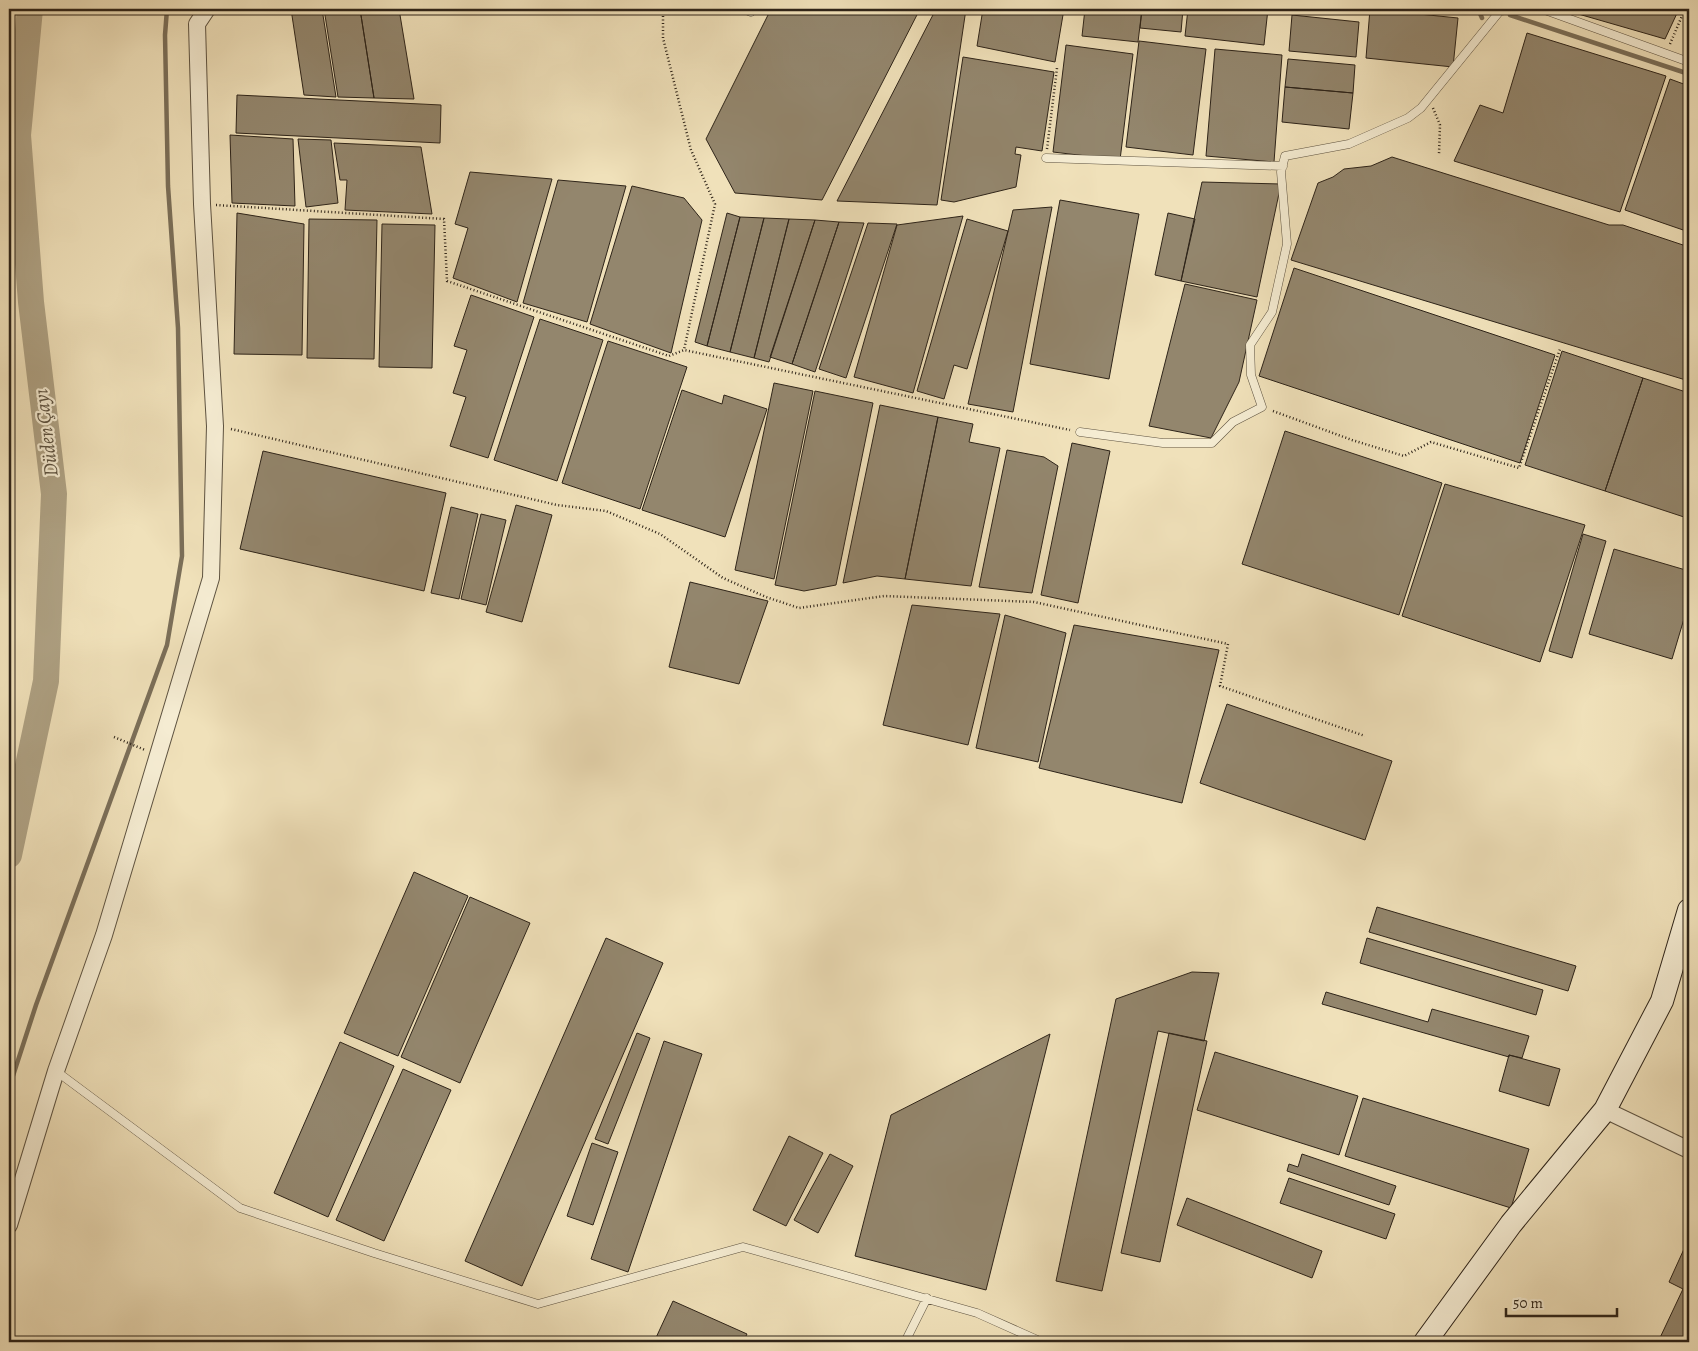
<svg xmlns="http://www.w3.org/2000/svg" width="1698" height="1351" font-family="Alegreya,serif">
<rect width="100%" height="100%" fill="#f0e1ba"/>
<filter id="stains"><feTurbulence type="fractalNoise" baseFrequency=".004" numOctaves="4"/><feColorMatrix values="0 0 0 0 .2 0 0 0 0 .09 0 0 0 0 .02 0 0 0 .5 -.17"/></filter>
<radialGradient id="worn" r=".72"><stop offset=".6" stop-color="#630" stop-opacity="0"/><stop offset="1" stop-color="#630" stop-opacity=".3"/></radialGradient>
<g fill="none" stroke-linecap="round" stroke-linejoin="round">
<path stroke="#7b6f59" stroke-width="4.5" d="M1478,9L1482,18
M1510,15L1689,74
M9,1088L36,1005L167,645L182,556L178,328L168,186L165,35L167,9"/>
<path stroke="#aea183" stroke-width="26" d="M9,855L46,681L54,494L31,302L18,135L30,9"/>
</g>
<path fill="#93866d" stroke="#2e2419" d="M291,9H322L336,97L304,95Z
M324,9H360L374,98L338,97Z
M360,9H399L414,99L374,98Z
M771,9H920L822,200L735,193L706,139Z
M936,9H966L937,205L837,201Z
M983,9H1064L1055,62L977,46Z
M1085,9H1142L1138,42L1082,36Z
M1142,9H1183L1181,32L1140,28Z
M1188,9H1268L1264,45L1185,36Z
M1370,9L1458,18L1453,67L1366,58Z
M1561,9H1650L1658,11L1659,9H1679L1665,39Z
M1292,15L1359,22L1356,57L1289,51Z
M1527,33L1666,76L1620,212L1454,161L1480,105L1503,113Z
M1139,41L1206,49L1193,155L1126,147Z
M1066,45L1133,54L1120,160L1053,152Z
M1215,49L1282,55L1274,162L1206,156Z
M963,57L1054,72L1042,151L1016,147L1015,154L1021,155L1016,187L954,202L941,200Z
M1288,59L1355,65L1353,93L1285,87Z
M1670,79L1689,86V232L1625,210Z
M1285,87L1353,93L1349,129L1282,122Z
M237,95L441,105L440,143L236,133Z
M230,135L293,139L295,206L232,203Z
M298,139L331,140L338,203L306,207Z
M334,143L421,147L432,214L345,210L347,180H340Z
M1392,157L1609,225H1623L1689,247V381L1291,260L1318,183L1333,177L1344,169L1371,166Z
M470,172L552,179L517,302L453,278L468,228L455,224Z
M558,180L626,186L587,322L523,303Z
M1202,182L1281,184L1257,297L1181,281Z
M632,186L684,198L702,220L671,353L590,324Z
M1060,200L1139,214L1109,379L1030,364Z
M1052,207L1013,412L968,404L1013,210Z
M237,213L304,224L302,355L234,354Z
M727,213L740,217L707,346L695,342Z
M1168,213L1195,219L1181,281L1155,275Z
M963,216L913,393L854,377L897,225Z
M740,217L764,218L730,352L707,346Z
M764,218L789,219L754,358L730,352Z
M309,219L377,220L374,359L307,358Z
M789,219L815,220L769,362L754,358Z
M967,219L1008,231L967,369L954,365L944,399L917,391Z
M815,220L839,222L792,364L770,357Z
M839,222L864,223L815,372L792,364Z
M868,223L897,224L846,378L819,369Z
M382,224L435,225L432,368L379,367Z
M1294,268L1555,355L1520,463L1259,376Z
M1185,284L1257,300L1239,382L1211,438L1149,426Z
M471,295L534,317L488,458L450,446L466,397L453,393L467,350L454,346Z
M540,319L603,340L557,481L494,460Z
M608,341L687,367L640,509L562,483Z
M1562,351L1643,378L1605,491L1525,465Z
M1643,378L1689,393V511L1687,518L1605,491Z
M774,383L813,391L774,579L735,570Z
M682,390L722,404L724,395L767,409L725,537L642,510Z
M815,391L873,403L836,585L804,591L775,585Z
M880,405L938,417L905,579L877,576L843,583Z
M938,417L973,424L969,442L1000,448L971,586L905,579Z
M1285,431L1442,483L1399,615L1242,564Z
M1072,443L1110,451L1078,603L1041,595Z
M1007,450L1044,457L1058,466L1032,593L979,587Z
M263,451L446,493L424,591L240,549Z
M1445,484L1585,525L1540,662L1402,616Z
M516,505L552,515L522,622L486,612Z
M451,507L478,514L459,599L431,593Z
M481,514L506,520L486,605L461,599Z
M1583,534L1606,541L1572,658L1549,651Z
M1614,549L1689,571V602L1672,659L1589,634Z
M690,582L768,601L739,684L669,667Z
M912,605L1000,614L968,745L883,725Z
M1005,615L1066,633L1038,762L976,748Z
M1074,625L1219,650L1182,803L1039,768Z
M1227,704L1392,761L1365,840L1200,783Z
M414,872L468,896L398,1056L344,1033Z
M470,897L530,923L460,1083L401,1057Z
M1377,907L1576,966L1568,991L1369,932Z
M606,938L663,963L522,1286L465,1261Z
M1367,938L1543,990L1536,1015L1360,963Z
M1192,972L1219,973L1204,1041L1158,1031L1102,1291L1056,1281L1116,999Z
M1689,972V987L1684,984Z
M1326,992L1428,1022L1432,1009L1529,1036L1522,1058L1509,1055V1057L1322,1004Z
M637,1033L650,1038L608,1144L595,1139Z
M1169,1033L1207,1041L1160,1262L1121,1253Z
M1050,1034L986,1290L855,1256L891,1115Z
M664,1041L702,1054L628,1272L591,1259Z
M340,1042L394,1066L328,1217L274,1193Z
M1215,1052L1358,1096L1339,1155L1197,1110Z
M1509,1055L1560,1069L1549,1106L1499,1091Z
M403,1069L451,1090L384,1241L336,1220Z
M1363,1098L1529,1149L1511,1208L1345,1156Z
M789,1136L823,1153L786,1226L753,1210Z
M592,1143L618,1152L593,1225L567,1216Z
M830,1154L853,1166L818,1233L794,1220Z
M1302,1154L1396,1186L1389,1205L1287,1171L1289,1164L1298,1167Z
M1289,1178L1395,1214L1386,1239L1280,1203Z
M1187,1198L1322,1251L1312,1278L1177,1225Z
M1689,1238V1292L1669,1282Z
M1683,1289L1689,1292V1342H1658Z
M673,1301L747,1334L743,1342H654Z"/>
<g fill="none" stroke-linecap="round" stroke-linejoin="round">
<defs>
<path id="lane" d="M744,9L751,12L753,9
M1542,9L1689,62
M1046,158L1283,166
M1080,432L1163,443H1212L1233,422L1262,407L1251,375L1250,345L1272,312L1287,244L1281,172L1285,156L1349,144L1408,118L1421,108L1500,11L1514,9
M56,1071L240,1208L374,1253L538,1304L743,1247L977,1313L1042,1342
M905,1342L927,1298"/>
<path id="street" d="M1605,1110L1689,1150
M9,1225L56,1071L104,935L211,578L215,426L202,204L197,24L207,9"/>
<path id="secondary" d="M1425,1342L1511,1224L1605,1110L1662,1001L1689,910"/>
</defs>
<use href="#lane" stroke="#5e5341" stroke-width="9"/>
<use href="#street" stroke="#5e5341" stroke-width="18"/>
<use href="#secondary" stroke="#2e2419" stroke-width="24"/>
<path stroke="#2e2419" stroke-width="2.5" stroke-dasharray="1 2.5" stroke-linecap="butt" d="M663,9V38L691,150L715,204L684,350
M1670,44L1685,9
M1433,108L1440,125L1439,154
M1047,149L1057,68
M216,205L444,219L447,281L669,356L684,350L1070,430
M1273,411L1352,440L1404,456L1431,442L1519,468L1560,349
M231,429L557,505L606,511L660,534L723,578L766,597L799,608L884,596L1034,602L1228,644L1220,686L1365,736
M114,737L145,750"/>
<use href="#lane" stroke="#f5ecd2" stroke-width="8"/>
<use href="#street" stroke="#f5ecd2" stroke-width="16"/>
<use href="#secondary" stroke="#f5ecd2" stroke-width="22"/>
</g>
<g text-anchor="middle" dominant-baseline="central" stroke-width="4.5" stroke-linejoin="round" paint-order="stroke">
<g font-size="20" font-style="italic" fill="#5b503e" stroke="#f5ecd2">
<text transform="translate(46 433) rotate(-97)">Düden Çayı</text>
</g>
</g>
<rect width="1698" height="1351" fill="none" stroke="#f0e1ba" stroke-width="30"/>
<rect x="10" y="10" width="1678" height="1331" fill="none" stroke="#2e2419" stroke-width="2.5"/>
<rect x="15" y="15" width="1668" height="1321" fill="none" stroke="#2e2419"/>
<path d="M1506 1308v8h111v-8" fill="none" stroke="#2e2419" stroke-width="2.5"/>
<text x="1513" y="1308" font-size="15" fill="#2e2419" stroke="#f5ecd2" stroke-width="4" paint-order="stroke">50 m</text>
<rect width="100%" height="100%" filter="url(#stains)"/>
<rect width="100%" height="100%" fill="url(#worn)"/>
</svg>
